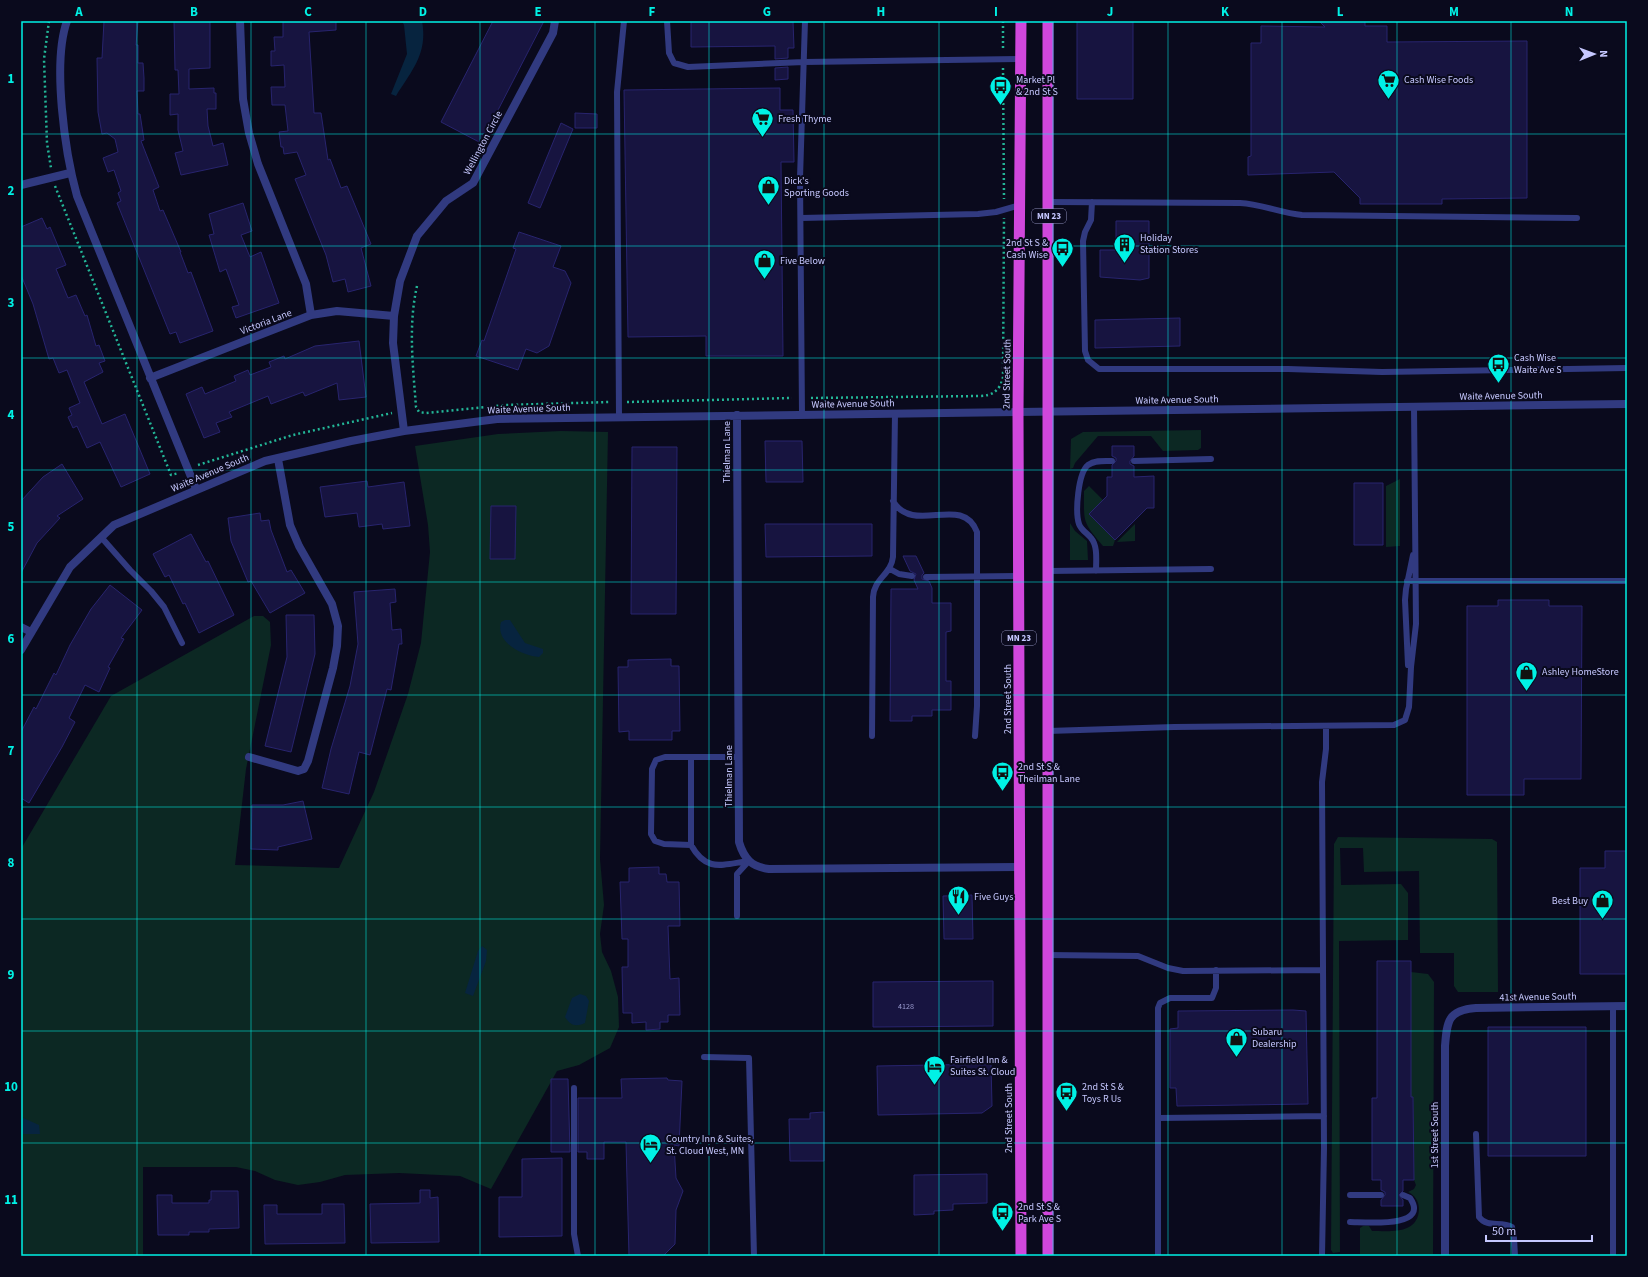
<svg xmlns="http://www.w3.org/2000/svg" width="1648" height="1277" font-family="'Source Sans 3',sans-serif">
<rect width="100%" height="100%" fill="#0a0a1d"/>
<path fill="#0c2823" d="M1201,430V448L1198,450L1163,451L1151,436H1098L1075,463L1073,468L1070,469L1071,439L1083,432Z
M561,431L608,432L600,859L604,905L600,934L602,952L611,971L618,997L619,1027L610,1048L579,1065L557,1071L491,1189L460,1176L399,1173L345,1175L320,1182L298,1185L275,1180L255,1171L236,1167H143V1256H21V849L111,696L254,616H263L270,622L271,645L246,769L235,865L339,868L374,792L408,694L421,643L430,552L428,525L415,446L498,434Z
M1400,479V546L1386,547V486Z
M1089,486L1103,500L1089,514L1115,540L1113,546H1103C1082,521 1084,523 1084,491Z
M1070,523L1075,531L1087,541L1088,560H1070Z
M1135,524V541L1117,542Z
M1338,837L1492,839L1497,842L1498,992H1458L1454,986V953H1420L1419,871L1364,872L1363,848H1340L1341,885L1401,884L1408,893V940L1339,941L1340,1252L1333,1253L1331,1250L1334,844Z
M1411,972L1428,974L1434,982L1433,1254H1360V1228L1363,1226H1369L1372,1231C1390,1231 1418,1235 1419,1209C1419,1202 1415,1195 1408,1192L1414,1189L1416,1185L1414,1180L1413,1097H1411Z"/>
<path fill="#07243f" d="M402,21H422C428,54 412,70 396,96L391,94L407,54L404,25Z
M505,620H510L525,643L543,649V653L539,657C522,656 495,642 501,622Z
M482,946L487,950L486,961L473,996L465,993L478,951Z
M580,994L586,996L589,1001L585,1023C576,1027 571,1026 565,1017L572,998Z
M21,1117L39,1125L40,1134H21Z"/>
<path fill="#171440" stroke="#28246e" d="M104,21H138L136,45H138V63H143L144,78V91H137L138,114H140L144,140L141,141L159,187L153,190L160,211L163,210L181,252H180L188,273L191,272L213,331L180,343L176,332L170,334L117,203L121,201L118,193L121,191L114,170L108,172L103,158L118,152L115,139L107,133L102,134L98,112L97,58H102Z
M174,21H210V68L189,69V89L214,88V93H216V109H207L208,126L213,146L223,143L228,165L181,175L175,153L183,151L178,130V114L170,115V94H179L178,70H175Z
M283,21H336V30L309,32L314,113H321L328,160L330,159L341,188L347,186L371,244L361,248L371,286L348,292L345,279L333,282L326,255L295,179L306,175L297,152L284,154L283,147H281L279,132L288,131L285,105H272L271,87H285L284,65L271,66V51H275L274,37H283Z
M493,21H544L481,143L441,122Z
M691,21H793L794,48H788V58L775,59V46L691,47Z
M1077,21H1133V99H1077Z
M1319,21H1365V26H1387V42L1527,41V198L1442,199V204H1360V198L1334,172L1248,175V157L1251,156V43H1261V26L1325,27Z
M788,67V79L775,80V68Z
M780,88V110H793L794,162H781L783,356H706V336L628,337L624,90Z
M575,113L597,114V128H575Z
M561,123L573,129L540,208L528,203Z
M243,203L252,231L241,235L250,257L261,252L279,303L236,318L232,307L239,305L226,269L220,272L209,235L214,234L209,214Z
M42,218L47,229L50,227L66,265L56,269L68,298L76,295L85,316L87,315L96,346L99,345L105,361L99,363L103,372L84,382L102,424L125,414L150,474L121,487L100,442L87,448L77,426L73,428L68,417L72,415L69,408L80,403L67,370L59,373L53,358L49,359L33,304L21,275V227Z
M1116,221H1149V278L1140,280L1100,277V250H1116Z
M519,232L561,246L553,267L565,271L571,283L549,346L537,353L526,349L518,370L476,356L482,340L484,341L516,249L513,248Z
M1180,318V346L1095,348V320Z
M359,341L366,397L339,400L337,383L305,396L303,392L271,404L268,396L229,412L232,417L216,423L220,432L204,438L186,394L202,387L205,394L236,381L234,376L248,370L250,375L271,367L269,362L284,356L285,359L315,346Z
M765,441H802L803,482H766Z
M1112,446H1134V456L1130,461V464L1134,466V477L1154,476V508H1147L1115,540L1089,514L1107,496V477H1112V465L1116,461V458L1112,456Z
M632,447H677L676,614H631Z
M62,464L83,499L57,516L60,518L37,543L21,573V501L43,477Z
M367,481L368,487L404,482L410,526L383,529L382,524L359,527L357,513L325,517L320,487Z
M1354,483H1383V545H1354Z
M491,506H516L515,559H490Z
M260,513L261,521L269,520L271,530L287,572L291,570L305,593L270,613L251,581L248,582L231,541L228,518Z
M765,524H872V556L766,557Z
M191,534L206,562L208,561L234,615L199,633L185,603L183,604L169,575L165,577L153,554Z
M903,556H916L924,573L922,575V579L929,581L932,588V603H951V631L946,632V681H951V710H932V716H912V721H890L891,589H918L914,580L916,574L910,571Z
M110,585L142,610L121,638L124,639L108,667L110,668L99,692L85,685L69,718L75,722L62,747L29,803L21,798V732L34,707L36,709L54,673L56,675L70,645L91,609Z
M395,589L396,602L390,603L392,630L401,629L402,644H399L391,690L387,689L370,755L359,752L349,794L322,788L331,749L350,686L358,644L354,592Z
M1498,600H1549V606H1582L1581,779H1524V795H1467V606H1498Z
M286,615H314L315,654L291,752L265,746L287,657Z
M671,659V666H679L680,731H672V740H629V731L619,732L618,667H628V660Z
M303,801L312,839L278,847V850L251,849L252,805H283Z
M1605,851H1627V974H1580V868H1605Z
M659,867V874H666L667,882H679L680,926H668L670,979L679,978L680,1015H668V1022H660V1029L646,1030V1022L632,1023V1013H623L622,967H628V939H622L620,882H629V868Z
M972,895L973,939H944L943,896Z
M1377,961H1411V1097H1413L1414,1180H1403V1191L1399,1195L1403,1200V1206H1381V1200L1385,1195V1192L1381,1190V1180H1372V1098H1377Z
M993,981V1026L873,1027V982Z
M1293,1010L1306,1011L1308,1104L1177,1106L1176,1088H1170V1029L1178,1028V1011Z
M1488,1027H1586V1156H1488Z
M991,1064L992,1106L982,1113L878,1115L877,1066Z
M667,1078L668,1080L682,1081L679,1146L674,1145L676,1178L683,1191L676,1210L675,1244L663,1256H629L626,1142H604V1159H587V1152H578V1098H622L621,1079Z
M551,1079H568L570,1152H551Z
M824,1112V1161H790L789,1119H810V1113Z
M562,1158V1236L499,1237V1197H522V1159Z
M987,1174V1203L953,1204V1210L934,1211V1214L914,1215V1175Z
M420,1190H430V1198L438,1197L439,1242L371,1243L370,1204L420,1203Z
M211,1191H238L239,1228L209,1229V1232H189V1235H158L157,1195H172V1203H209V1200H211Z
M322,1204H344L345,1243L265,1244L264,1205H277V1214H322Z"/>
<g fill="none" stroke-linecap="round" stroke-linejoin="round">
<path stroke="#23b697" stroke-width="2.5" stroke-dasharray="2 3" stroke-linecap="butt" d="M49,21L44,59L47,143L51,168
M1003,21V49
M1003,68L1004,199
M55,186L171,475L179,473
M417,286C408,326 413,366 416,407L419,412L426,413L506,405L610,402
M811,398L979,396C992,396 1000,391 1003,377L1004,218
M627,402L792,398
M198,465L293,435L392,413"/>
<path stroke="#313a80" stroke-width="6" d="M667,21L669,53L674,63L688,67L804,62L1021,59
M1049,202L1240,203C1261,204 1281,213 1302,215L1577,218
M1092,202L1091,220L1085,232L1083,241L1085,351L1088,360L1099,369H1288L1382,372L1627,368
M801,218L978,214L996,212L1020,205
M802,414L800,178L805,21
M619,417L617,92L624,21
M1134,461L1211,459
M893,501C914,536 962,493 977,532V706L975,736
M101,537L130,570L151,591L164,607L182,643
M890,569L899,574L912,576
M1048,571L1211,569
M1096,571C1096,561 1098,546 1091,538C1087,533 1081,530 1079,524C1075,512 1078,473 1088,465C1095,460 1104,461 1112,461
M926,577L1019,576
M1407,581H1627
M1408,665L1405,600L1406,589L1413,555
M1048,731L1174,727L1394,725L1405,720L1409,707L1411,667L1416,624L1414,407
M872,736L873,597C874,578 891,575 893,557L895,413
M739,757H665L656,760L652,769L651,834L655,841L664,844L691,845C706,872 721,865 748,861
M691,845V757
M737,916V874L748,862
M1047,955L1138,956L1168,968L1183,971L1323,970
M1613,1006V1256
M704,1057L749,1058L754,1256
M574,1088V1234L578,1256
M1158,1118L1324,1116
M1476,1134L1479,1217C1488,1229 1501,1220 1512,1227L1514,1238L1515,1256
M1350,1195H1381
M1350,1222C1364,1222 1431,1229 1410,1198L1403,1195
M1158,1256V1008L1160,1003L1170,998H1212L1216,988V970
M1322,1256L1324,1148L1322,782L1326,749V726"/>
<path stroke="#313a80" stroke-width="8" d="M67,21C52,63 65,153 77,196L196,489
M240,21L243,99L249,133L258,164L306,284L311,315
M21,185L70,173
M150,378L311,315L337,311L394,316
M737,415L739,842C744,859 752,867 769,869L1020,867
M404,431L393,343L394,316L400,281L417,236L446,201L473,183L553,33L555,21
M21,627L31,632
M21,650L70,567L114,525L265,461L351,441L404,431L497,419L1018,412
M249,757L298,771L304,769L308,761L333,668L337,646L338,626L332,604L299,546L290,525L278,459
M1445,1256V1046C1447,1021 1448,1010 1476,1008L1627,1006"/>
<path stroke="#313a80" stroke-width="8" d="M1018,412L1627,404"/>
<path stroke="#d047dc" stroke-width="11" d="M1021,1256L1018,412L1021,21
M1048,1256V21"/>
</g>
<path fill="none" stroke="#00f1e5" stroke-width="1" stroke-opacity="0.55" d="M137,21V1256M251,21V1256M366,21V1256M480,21V1256M595,21V1256M709,21V1256M824,21V1256M939,21V1256M1053,21V1256M1168,21V1256M1282,21V1256M1397,21V1256M1511,21V1256M21,134H1627M21,246H1627M21,358H1627M21,470H1627M21,582H1627M21,695H1627M21,807H1627M21,919H1627M21,1031H1627M21,1143H1627"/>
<defs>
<symbol id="supermarket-pin" viewBox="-11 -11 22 30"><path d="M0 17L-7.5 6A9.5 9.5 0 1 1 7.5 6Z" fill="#00f1e5" stroke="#0a0a1d"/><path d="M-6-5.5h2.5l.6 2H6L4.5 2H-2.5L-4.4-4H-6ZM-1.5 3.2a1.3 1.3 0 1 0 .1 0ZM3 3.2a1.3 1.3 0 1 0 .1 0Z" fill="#111"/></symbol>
<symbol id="bus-pin" viewBox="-11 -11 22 30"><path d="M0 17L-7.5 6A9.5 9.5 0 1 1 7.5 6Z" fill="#00f1e5" stroke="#0a0a1d"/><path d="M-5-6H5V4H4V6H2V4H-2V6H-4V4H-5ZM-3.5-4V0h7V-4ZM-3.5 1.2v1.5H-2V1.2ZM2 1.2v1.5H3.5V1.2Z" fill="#111"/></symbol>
<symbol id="shop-pin" viewBox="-11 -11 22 30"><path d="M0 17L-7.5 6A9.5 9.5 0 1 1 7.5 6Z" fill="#00f1e5" stroke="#0a0a1d"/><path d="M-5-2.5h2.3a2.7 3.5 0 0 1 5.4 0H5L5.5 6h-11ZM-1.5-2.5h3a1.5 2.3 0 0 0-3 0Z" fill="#111"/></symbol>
<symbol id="building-pin" viewBox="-11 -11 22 30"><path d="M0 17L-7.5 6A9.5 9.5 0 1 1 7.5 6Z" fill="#00f1e5" stroke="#0a0a1d"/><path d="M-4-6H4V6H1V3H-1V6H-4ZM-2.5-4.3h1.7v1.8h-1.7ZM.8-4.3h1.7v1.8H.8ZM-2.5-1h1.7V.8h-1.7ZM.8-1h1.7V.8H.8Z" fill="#111"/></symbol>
<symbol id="restaurant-pin" viewBox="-11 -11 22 30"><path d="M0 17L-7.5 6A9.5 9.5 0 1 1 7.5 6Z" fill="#00f1e5" stroke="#0a0a1d"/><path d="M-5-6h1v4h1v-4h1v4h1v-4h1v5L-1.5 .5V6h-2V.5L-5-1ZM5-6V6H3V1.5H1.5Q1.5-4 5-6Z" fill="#111"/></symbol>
<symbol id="hotel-pin" viewBox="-11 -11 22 30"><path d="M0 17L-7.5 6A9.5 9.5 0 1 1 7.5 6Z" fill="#00f1e5" stroke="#0a0a1d"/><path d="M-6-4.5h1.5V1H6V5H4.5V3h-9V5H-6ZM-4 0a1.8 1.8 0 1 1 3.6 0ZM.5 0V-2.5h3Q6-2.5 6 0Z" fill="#111"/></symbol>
</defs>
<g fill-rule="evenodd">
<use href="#supermarket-pin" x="1376" y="68" width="25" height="34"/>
<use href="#bus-pin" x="988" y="74" width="25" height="34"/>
<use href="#supermarket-pin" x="750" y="106" width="25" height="34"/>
<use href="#shop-pin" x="756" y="174" width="25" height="34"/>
<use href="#building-pin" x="1112" y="232" width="25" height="34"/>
<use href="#bus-pin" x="1050" y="236" width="25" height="34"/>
<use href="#shop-pin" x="752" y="248" width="25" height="34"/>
<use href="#bus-pin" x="1486" y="352" width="25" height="34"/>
<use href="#shop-pin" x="1514" y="660" width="25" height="34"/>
<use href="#bus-pin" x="990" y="760" width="25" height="34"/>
<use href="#restaurant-pin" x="946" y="884" width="25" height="34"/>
<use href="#shop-pin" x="1590" y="888" width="25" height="34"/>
<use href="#shop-pin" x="1224" y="1026" width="25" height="34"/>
<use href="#hotel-pin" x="922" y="1054" width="25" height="34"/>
<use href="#bus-pin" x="1054" y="1080" width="25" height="34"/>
<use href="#hotel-pin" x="638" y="1132" width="25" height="34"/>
<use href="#bus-pin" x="990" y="1200" width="25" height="34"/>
</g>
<g text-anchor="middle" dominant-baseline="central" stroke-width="4" stroke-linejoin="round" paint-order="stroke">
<g font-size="8" fill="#9a9bcf">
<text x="906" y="1006">4128</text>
</g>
<g fill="#0a0a1d" stroke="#8e8fbb" stroke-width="1">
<rect x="1032" y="209" width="34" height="14" rx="3"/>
<rect x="1002" y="631" width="34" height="14" rx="3"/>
</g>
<g font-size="9" font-weight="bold" fill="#c6c8ff">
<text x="1049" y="216">MN 23</text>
<text x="1019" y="638">MN 23</text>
</g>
<g font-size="10" fill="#c6c8ff" stroke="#0a0a1d" text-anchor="start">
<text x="1016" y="80">Market Pl<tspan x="1016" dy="12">&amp; 2nd St S</tspan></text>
<text x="1404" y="80">Cash Wise Foods</text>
<text x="778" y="119">Fresh Thyme</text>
<text x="784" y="181">Dick's<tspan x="784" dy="12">Sporting Goods</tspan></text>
<text x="1140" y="238">Holiday<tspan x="1140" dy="12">Station Stores</tspan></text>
<text x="1048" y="243" text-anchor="end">2nd St S &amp;<tspan x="1048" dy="12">Cash Wise</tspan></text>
<text x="780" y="261">Five Below</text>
<text x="1514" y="358">Cash Wise<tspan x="1514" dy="12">Waite Ave S</tspan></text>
<text x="1542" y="672">Ashley HomeStore</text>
<text x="1018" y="767">2nd St S &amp;<tspan x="1018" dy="12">Theilman Lane</tspan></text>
<text x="974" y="897">Five Guys</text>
<text x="1588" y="901" text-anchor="end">Best Buy</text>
<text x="1252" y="1032">Subaru<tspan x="1252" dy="12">Dealership</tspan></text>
<text x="950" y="1060">Fairfield Inn &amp;<tspan x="950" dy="12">Suites St. Cloud</tspan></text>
<text x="1082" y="1087">2nd St S &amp;<tspan x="1082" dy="12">Toys R Us</tspan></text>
<text x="666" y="1139">Country Inn &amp; Suites,<tspan x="666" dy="12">St. Cloud West, MN</tspan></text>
<text x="1018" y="1207">2nd St S &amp;<tspan x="1018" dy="12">Park Ave S</tspan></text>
</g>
<g font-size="10" fill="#c6c8ff" stroke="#0a0a1d">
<text transform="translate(483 143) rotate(-62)">Wellington Circle</text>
<text transform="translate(266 322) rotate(-21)">Victoria Lane</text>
<text transform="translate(1007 374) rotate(-89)">2nd Street South</text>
<text transform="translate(1501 396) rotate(-1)">Waite Avenue South</text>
<text transform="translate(1177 400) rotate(-1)">Waite Avenue South</text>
<text transform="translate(853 404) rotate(-1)">Waite Avenue South</text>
<text transform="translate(529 409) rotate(-2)">Waite Avenue South</text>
<text transform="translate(727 452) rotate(-90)">Thielman Lane</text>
<text transform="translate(210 473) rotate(-23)">Waite Avenue South</text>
<text transform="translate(1008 699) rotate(-90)">2nd Street South</text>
<text transform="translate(729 776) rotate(-90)">Thielman Lane</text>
<text transform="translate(1538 997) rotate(-1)">41st Avenue South</text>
<text transform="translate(1009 1118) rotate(-90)">2nd Street South</text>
<text transform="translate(1435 1135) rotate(-90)">1st Street South</text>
</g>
</g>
<rect width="1648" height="1277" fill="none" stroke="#0a0a1d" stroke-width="44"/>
<g transform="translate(1594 54) rotate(89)" stroke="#0a0a1d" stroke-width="3" paint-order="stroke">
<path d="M0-3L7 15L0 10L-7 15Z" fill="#c6c8ff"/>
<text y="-6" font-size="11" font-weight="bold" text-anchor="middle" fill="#c6c8ff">N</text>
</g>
<path d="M1486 1235v6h106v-6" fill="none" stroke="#c6c8ff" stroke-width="2"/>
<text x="1492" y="1235" font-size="12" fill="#c6c8ff" stroke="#0a0a1d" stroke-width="3" paint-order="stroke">50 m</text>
<rect x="22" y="22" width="1604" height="1233" fill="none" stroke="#00f1e5" stroke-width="1.5"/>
<g font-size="13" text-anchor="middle" font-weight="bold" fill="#00f1e5">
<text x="79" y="16">A</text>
<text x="194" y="16">B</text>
<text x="308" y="16">C</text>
<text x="423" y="16">D</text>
<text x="538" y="16">E</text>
<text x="652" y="16">F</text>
<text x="767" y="16">G</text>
<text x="881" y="16">H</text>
<text x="996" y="16">I</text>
<text x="1110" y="16">J</text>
<text x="1225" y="16">K</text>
<text x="1340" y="16">L</text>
<text x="1454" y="16">M</text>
<text x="1569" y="16">N</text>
<text x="11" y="83">1</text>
<text x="11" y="195">2</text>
<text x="11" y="307">3</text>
<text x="11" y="419">4</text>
<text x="11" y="531">5</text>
<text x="11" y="643">6</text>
<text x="11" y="755">7</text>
<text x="11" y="867">8</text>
<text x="11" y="979">9</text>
<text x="11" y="1091">10</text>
<text x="11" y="1204">11</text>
</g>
</svg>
